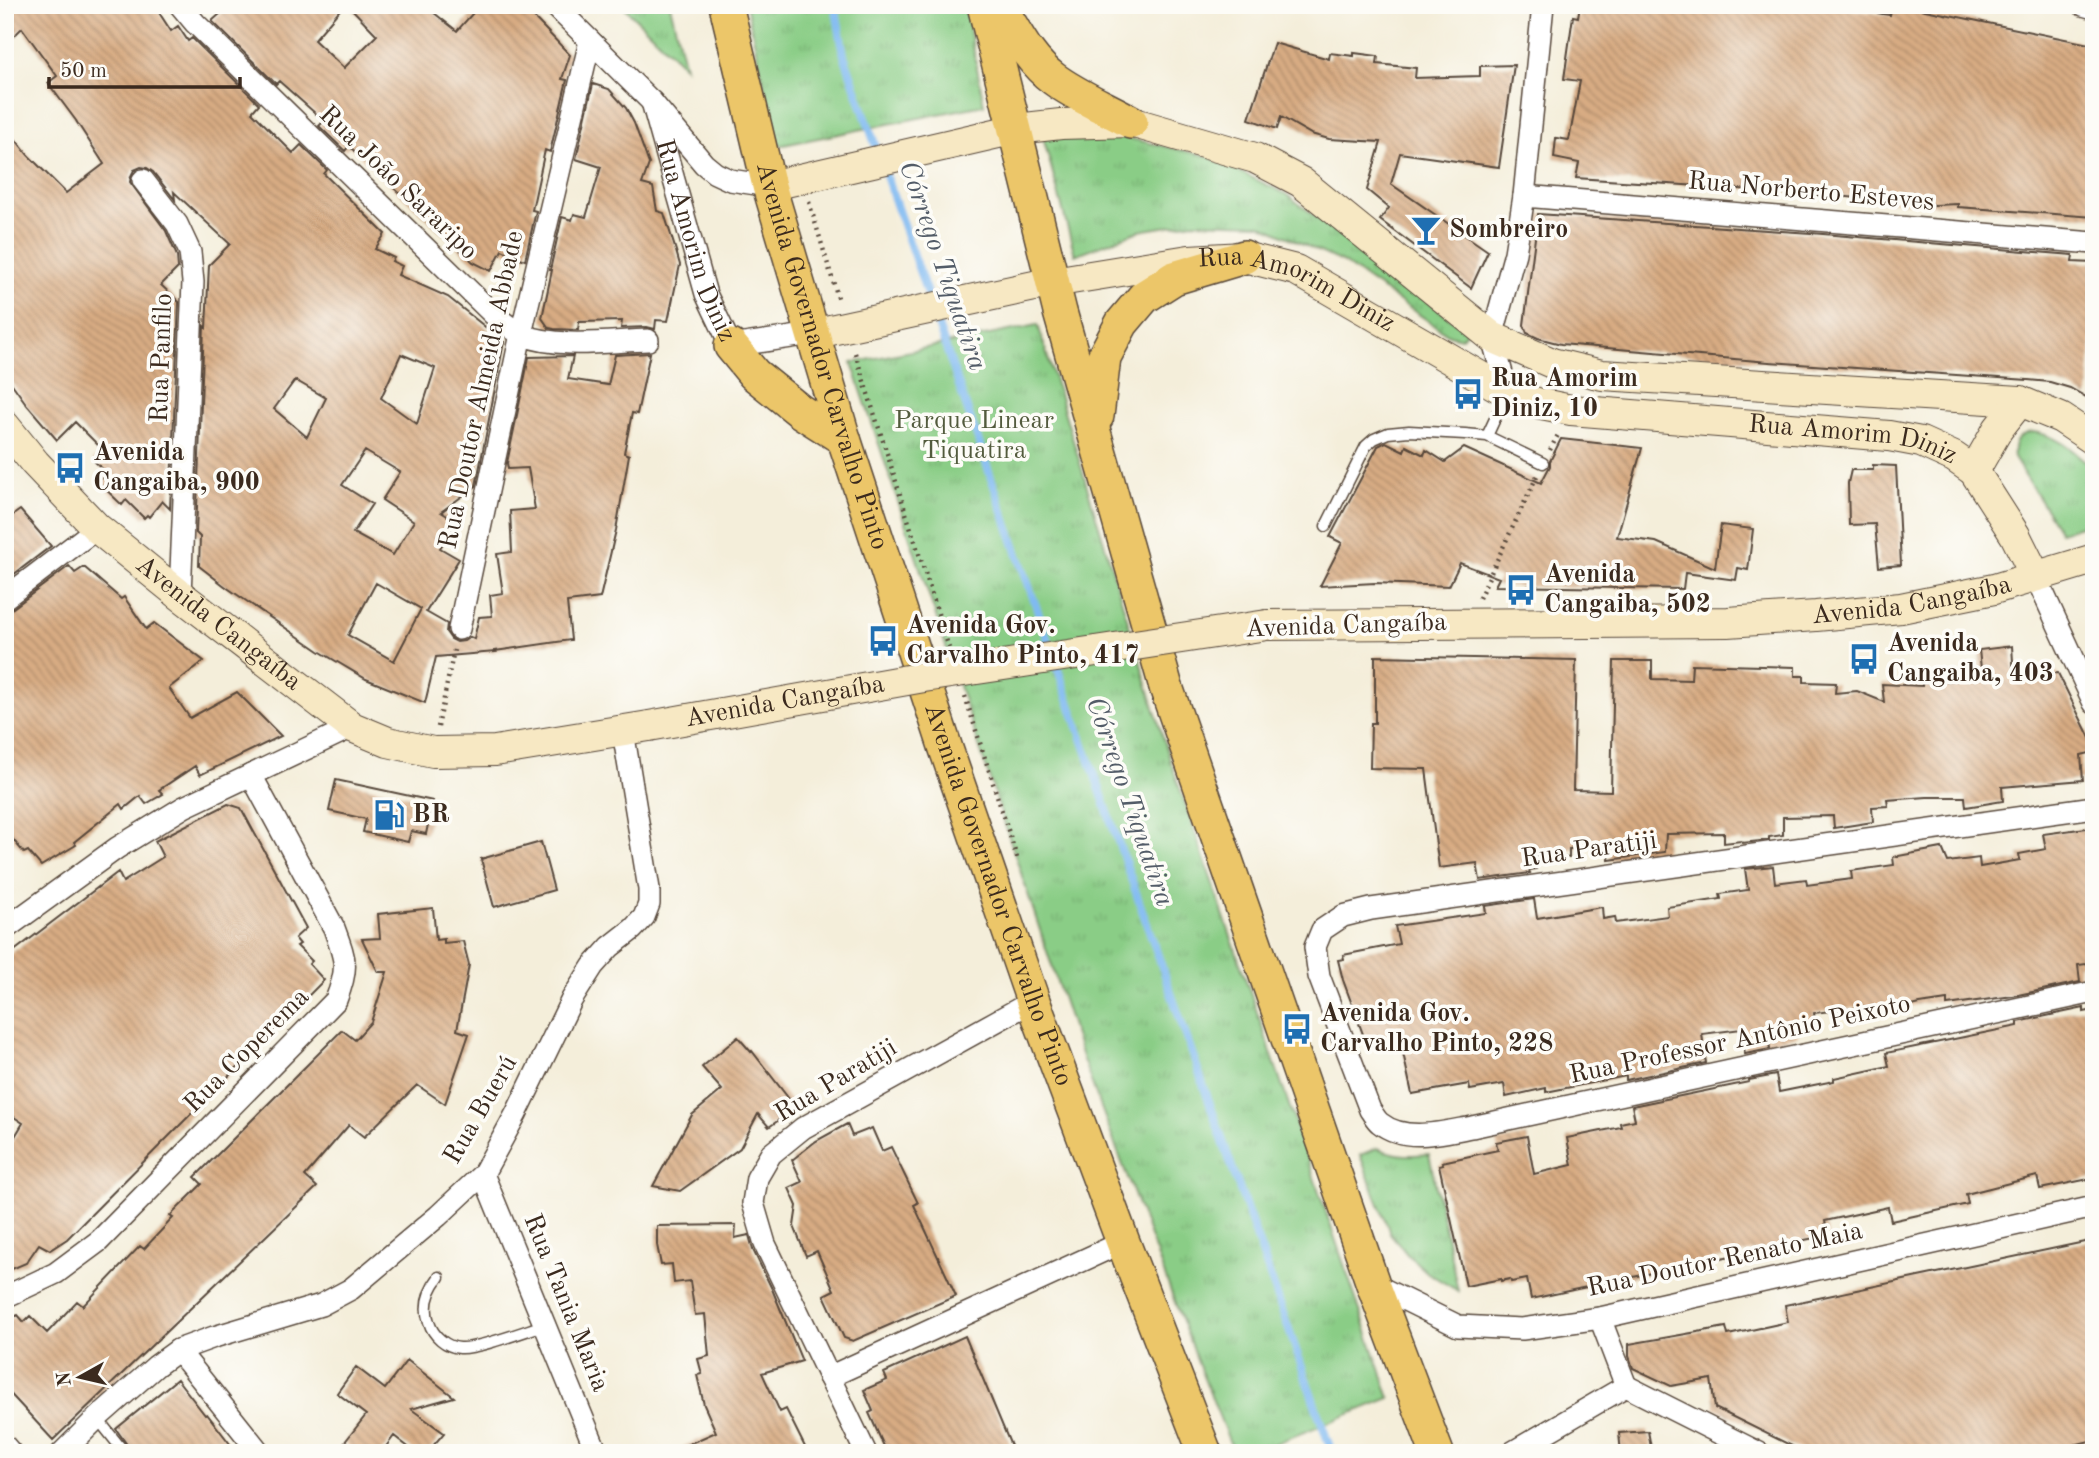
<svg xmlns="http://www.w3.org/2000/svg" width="2099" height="1458" font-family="'Old Standard TT',serif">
<defs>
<pattern id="grass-tufts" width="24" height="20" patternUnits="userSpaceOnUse" patternTransform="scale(1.75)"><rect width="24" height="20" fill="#8acd86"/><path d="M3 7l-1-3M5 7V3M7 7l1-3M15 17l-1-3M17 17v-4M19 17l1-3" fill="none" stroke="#78b073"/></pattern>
<pattern id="building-back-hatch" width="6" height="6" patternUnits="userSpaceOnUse" patternTransform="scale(1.75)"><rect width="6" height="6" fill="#d8ac83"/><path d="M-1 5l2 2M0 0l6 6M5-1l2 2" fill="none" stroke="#b08c6b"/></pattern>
</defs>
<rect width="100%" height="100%" fill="#fdfcf7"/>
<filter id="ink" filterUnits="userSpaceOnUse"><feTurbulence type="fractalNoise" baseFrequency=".0143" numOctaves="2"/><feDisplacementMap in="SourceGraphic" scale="14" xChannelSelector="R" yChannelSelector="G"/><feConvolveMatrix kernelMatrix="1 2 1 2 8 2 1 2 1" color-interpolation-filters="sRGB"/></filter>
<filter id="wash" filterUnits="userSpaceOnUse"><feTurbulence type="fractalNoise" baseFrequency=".00686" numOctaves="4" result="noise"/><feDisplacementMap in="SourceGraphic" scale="28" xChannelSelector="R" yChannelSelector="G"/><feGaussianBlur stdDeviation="1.57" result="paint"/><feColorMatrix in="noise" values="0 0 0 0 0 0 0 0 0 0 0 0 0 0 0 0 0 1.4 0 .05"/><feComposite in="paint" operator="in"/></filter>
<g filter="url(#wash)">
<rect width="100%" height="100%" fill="#f4eeda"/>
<path fill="url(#grass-tufts)" stroke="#627c52" stroke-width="2" d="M622,5H670L685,67Z
M746,5H965L984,105L778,146Z
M1043,137H1123L1207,156L1286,194L1467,331L1461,338L1449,335L1344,263L1260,224L1193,222L1139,231L1075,255Z
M1038,325L1170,760L1390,1398L1251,1453H1234L1201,1371L1083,1060L852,363Z
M2033,432C2058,435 2076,453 2094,469V522L2060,532L2014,458C2012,443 2018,434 2033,432Z
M1377,1148C1397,1156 1407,1156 1429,1154L1458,1291L1428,1273L1407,1254L1390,1233L1360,1155Z"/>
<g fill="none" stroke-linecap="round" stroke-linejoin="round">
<path stroke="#80baf1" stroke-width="8" d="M835,5L844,55L930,302
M934,314L1052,652
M1056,664L1332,1453"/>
</g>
<g id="blocks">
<path fill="url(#building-back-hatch)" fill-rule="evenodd" d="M5,5H154L171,31L178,26L188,41L192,38L259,104L252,112L293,153L301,145L327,170L324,174L385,234L375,249L394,258L392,261L402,266L398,275L448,297L504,342L476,486L441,512L457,522L440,548L459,559L426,612L447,624L446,632L451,639L457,642L464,641L470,637L474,639L479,617L492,616L490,595L503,593L497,554L512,552L510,511L535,509L528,468L508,469L507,463L529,357L573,356L568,379L608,385L615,355L650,353L637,414L632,413L624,453L629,455L616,530L600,598L567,602L571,640L495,651L496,652L436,657L425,703L366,679L319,651L226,587L199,566L200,537L196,533L204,326L206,328L209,265L230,244L174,192L175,200L153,172L147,168L141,167L134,170L131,176L130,182L166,231L177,256L178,268L161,285L179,302L170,509L162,501L149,517L147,515L144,518L126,500L122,505L98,482L107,473L93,460L103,450L75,422L57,440L27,405L5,374V126L28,155L66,193L104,164L76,121L77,122L48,83L57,76L22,28L14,36L5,25ZM401,354L435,368L417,424L381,398ZM295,380L326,398L307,437L274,409ZM365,451L400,472L382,500L414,521L393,555L353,533L372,504L342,485ZM376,583L421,609L394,661L348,635Z
M230,5H344L314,40L344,68L377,35L348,5H424L457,31L480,5H522L570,55L562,79L567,80L550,152L545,150L532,210L536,211L525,260L502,250L491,271L473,262L349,146L345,151L319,126L324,121L279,81L276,84L212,21Z
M1580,5H1823L1890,15L1892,5H1901L2094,45V217L1958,207V204L1934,205L1826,195L1825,196L1715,187L1576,178L1579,163L1554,158L1556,138L1569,140L1576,103L1580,81L1564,79L1573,16L1578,17Z
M1274,43L1329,59L1330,53L1354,56V53L1378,56L1377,64L1416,68L1415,78L1480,76V66L1514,65L1499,167L1400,153L1391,184L1488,251L1471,288L1380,220L1389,208L1367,190L1381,142L1329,139L1311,134L1281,117L1277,129L1249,119Z
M593,84L609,89L626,108L634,123L649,164L642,184L653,187L657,211L664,213L676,251L680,265L668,321L656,320L655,329L647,327L621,328L622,321L579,322L578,330L554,329L549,328L542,318L552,270H550L562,217L572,220L574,214L586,217L601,167L576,159Z
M1538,214L1811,233L2073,255L2072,262L2094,263V305L2088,398L2070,388L2050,382L2028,380L1769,362L1561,344L1538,338L1527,333L1524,325Z
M1561,439L1642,448L1617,537L1656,542L1715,568L1721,525L1753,529L1748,570L1738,568L1736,580L1685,573L1683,589L1495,586L1499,578L1460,563L1449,586L1375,583L1320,586L1342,543L1330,537L1378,446L1386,442L1404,451L1406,446L1424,455L1426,450L1445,462L1464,448L1541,483L1550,466V461Z
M1873,465L1896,466L1901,565L1879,567L1875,524L1849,525L1848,483L1851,470H1873Z
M20,510L51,546L5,581V521Z
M69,566L75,573L84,567L121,599L124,597L146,629L154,623L204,661L169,688L190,718L237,692L281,736L200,775L195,766L159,790L163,794L146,804L140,796L124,809L121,804L74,842L76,845L41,866L28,851L24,853L5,830V611L13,608Z
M2012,646L2014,677L2058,673L2094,746V752L2081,755L2083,780L2002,787L2003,801L1966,807L1965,797H1927L1887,800L1888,806L1872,807L1873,822L1834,828L1833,816L1783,817V835L1769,837V840L1742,843L1741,841L1724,843V833L1666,834L1665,852L1609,860L1610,845L1569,849V858L1536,855V869L1529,870L1530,873L1480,880L1477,863L1439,868L1426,769L1370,768L1371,723H1375V656L1576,660L1573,790L1611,791L1614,661H1652V679L1691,680L1692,664L1795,667V676H1804V682L1836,683L1835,693L1857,691L1884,702L1882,684L1922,686V683L1982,678L1979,650Z
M336,780L433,801L426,834L411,831L408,842L363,832L366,819L329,811Z
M228,804L241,808L248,821L306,928L295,938L300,944L297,946L312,961L309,964L324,980L67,1239L50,1250L39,1244L26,1263L5,1272V1153L23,1123L5,1111V958L118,872L123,882L163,857L155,841Z
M2094,827V963L2078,965L2080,982L2013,996L1947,1005V1000L1920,1004L1872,1016L1870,1008L1856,1010L1855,1008L1814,1013L1815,1020L1796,1023L1798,1035L1769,1042L1770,1049L1745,1054L1741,1029L1702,1034L1706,1063L1626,1080V1076L1546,1092V1088L1506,1097L1504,1084L1470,1090L1469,1084L1412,1094L1400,1039L1367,1045L1343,980L1338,960L1344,959L1343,955L1399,944L1395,926L1486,913L1485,906L1534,899L1537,918L1602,907L1603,919L1615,917L1616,923L1668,916L1667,907L1721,899L1720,894L1748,890L1745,869L1773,866L1775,883L1806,879L1807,885L1852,879L1851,871L1894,865L1893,857L1942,848L1948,862L1979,858L1980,867L2020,860L2019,854L2046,849L2043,834Z
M541,842L554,890L494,907L481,859Z
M433,908L436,940L444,939V943L463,941L469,965L457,1030L469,1034L445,1104L417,1085L364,1137L349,1125L305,1176L317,1187L53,1440L5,1388V1321L18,1315L24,1322L30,1316L47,1333L77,1301L83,1306L140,1246L144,1249L173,1218L170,1216L202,1184L195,1177L342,1030L355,1040L371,1022L387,972H378L362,939L380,938L378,914Z
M2084,1008V1012L2094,1010V1178L2040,1189L2037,1176L1966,1194L1968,1204L1891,1221L1888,1207L1825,1221L1828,1235L1531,1299L1527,1279L1511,1282L1510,1279L1501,1281V1279L1466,1286L1439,1165L1443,1164L1442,1162L1498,1150L1496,1142L1527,1136L1534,1174L1572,1165L1567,1138L1621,1127L1620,1123L1635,1120L1632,1106L1749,1082V1080L1776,1075L1779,1092L1834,1081V1078L1889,1066L1886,1053L2018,1026V1022Z
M738,1037L751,1052L752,1051L796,1108L769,1127L758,1114L740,1148L680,1191L653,1186L692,1115L722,1090L702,1067Z
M847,1124L852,1136L872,1128L882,1151L891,1147L918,1203L914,1205L956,1296L853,1341L844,1338L824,1295L834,1290L817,1251L806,1256L794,1226L797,1206L789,1188L802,1182L792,1160L816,1141Z
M736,1225L735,1238L749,1235L753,1250L772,1289L802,1361L762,1373L780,1412L786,1409L808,1453H668L716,1432L704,1405L697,1375L702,1374L698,1359L709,1356L705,1314L695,1315L690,1281L674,1283L672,1264L661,1265L657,1245V1226Z
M2094,1240V1440L2041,1453H1806L1715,1408L1711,1379L1671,1386L1633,1368L1629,1356V1344L1726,1327L1728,1335L1788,1322L1785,1305Z
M965,1336L1014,1453H887L869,1413L873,1411L864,1390L887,1380L884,1373Z
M407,1360L454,1397L411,1409L444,1433L427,1453H416L394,1436L381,1453H357L344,1443L366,1415L337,1393L356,1367L385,1389Z
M177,1379L205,1415L207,1414L237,1453H133L116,1429Z
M1648,1431L1652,1453H1621L1619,1433Z"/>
</g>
</g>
<g filter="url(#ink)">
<use href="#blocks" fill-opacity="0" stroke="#57473a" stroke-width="2"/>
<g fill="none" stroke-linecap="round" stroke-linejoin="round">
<defs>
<path id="lane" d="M1487,436L1506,395
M1326,526L1366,446L1374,439L1388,433L1409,431L1465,434L1487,436L1543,463
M439,1277C429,1290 423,1305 429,1322C433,1336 446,1347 460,1348C478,1349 525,1331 544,1325
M97,1418L125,1453"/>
<g id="street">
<path d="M180,5L195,23L496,317C505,323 514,331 523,335C559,349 610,341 648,340"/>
<path d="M554,5L652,102L704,164L715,173L730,180L769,186"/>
<path d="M2083,5L2094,8"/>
<path id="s1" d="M652,102L706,294L731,346L812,334"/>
<path d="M143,180L177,224L190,252L193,282L180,595"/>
<path d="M1524,196L2094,243"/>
<path d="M1507,392L1492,337L1515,253L1524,196L1543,5"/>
<path d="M2035,575L2094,703"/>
<path d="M5,598L97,528"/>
<path d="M459,629L521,334L590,41"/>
<path d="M2094,807L1371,909L1343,916L1322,930L1315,947L1319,976L1370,1110C1373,1114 1376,1120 1380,1123C1405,1143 1443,1132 1472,1127L2094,992"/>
<path d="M5,929L117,848L184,807L352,727"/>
<path d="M483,1174L597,1453"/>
<path d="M1373,1284L1458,1326L1522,1329L1600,1318L2094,1207"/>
<path d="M5,1297L56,1273L99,1241L336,1000C349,967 346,961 334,928L251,775"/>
<path d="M1600,1318L1626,1386"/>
<path d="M178,1350L260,1453"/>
<path d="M829,1377L1123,1242"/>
<path d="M1626,1386L1759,1453"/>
<path d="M5,1446L11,1453"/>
<path d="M62,1453L97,1418L156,1366L178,1350L214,1337L321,1305L351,1289L438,1216L483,1174L516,1114L572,999L593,966L610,947L633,929L644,917L649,904V889L623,731"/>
<path d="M866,1453L765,1244L753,1203L757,1178L771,1154L803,1128L1033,1001"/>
<path d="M1511,1453L1626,1386"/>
</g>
<g id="secondary">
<path d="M769,186L1016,129L1061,124L1131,122L1255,158L1301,182L1492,337L1552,363L1602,375L2020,401L2061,418L2094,440"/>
<path id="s2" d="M812,334L1053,282L1189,260L1244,257L1296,270L1507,392L1537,403L1571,410L1889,436L1921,442L1954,457L1974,471L2015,535L2035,575"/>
<path id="s3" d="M5,426L35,463L97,528L180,595L352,727L388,742L433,752L495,751L649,726"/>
<path d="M1974,471L1998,429L2020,401"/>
<path id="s4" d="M1267,625L1728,622L1816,616L1901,608L1994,589L2094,559"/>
</g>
<g id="primary">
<path id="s5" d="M726,5L769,186L844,439L946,749L1033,1001L1123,1242L1205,1453"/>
<path d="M984,5L1060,312L1166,687L1373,1284L1437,1453"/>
<path d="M999,5C1015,31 1029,61 1054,79C1077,96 1106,108 1131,122"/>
<path d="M731,346L754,374L800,411L844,439"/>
<path d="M1097,416L1104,357L1122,323L1144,297L1174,278L1244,257"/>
</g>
</defs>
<use href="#lane" stroke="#57473a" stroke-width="13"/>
<use href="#street" stroke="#57473a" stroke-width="24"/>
<use href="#secondary" stroke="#57473a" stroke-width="32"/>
<use href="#primary" stroke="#57473a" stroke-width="36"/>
<path stroke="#57473a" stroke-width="4.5" stroke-dasharray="2 5" stroke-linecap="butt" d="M809,202L839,301
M855,353L949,648
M1550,450L1559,433
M1479,598L1537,476
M965,696L1018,861
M438,727L454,650"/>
<use href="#lane" stroke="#fff" stroke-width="10"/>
<use href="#street" stroke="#fff" stroke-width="21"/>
<use href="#secondary" stroke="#f7e8c3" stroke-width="30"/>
<use href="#primary" stroke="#ecc669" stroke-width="33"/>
<defs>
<g id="secondary-bridge">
<path id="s6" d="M649,726L924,677L1267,625"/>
</g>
</defs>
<use href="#secondary-bridge" stroke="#57473a" stroke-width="32" stroke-linecap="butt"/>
<use href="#secondary-bridge" stroke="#f7e8c3" stroke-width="30"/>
</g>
</g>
<defs>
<symbol id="bar-bare" viewBox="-9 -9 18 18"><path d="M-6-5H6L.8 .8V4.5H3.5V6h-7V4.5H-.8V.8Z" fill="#1f6fb2" stroke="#fdfcf7" stroke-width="2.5" paint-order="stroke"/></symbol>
<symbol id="bus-bare" viewBox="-9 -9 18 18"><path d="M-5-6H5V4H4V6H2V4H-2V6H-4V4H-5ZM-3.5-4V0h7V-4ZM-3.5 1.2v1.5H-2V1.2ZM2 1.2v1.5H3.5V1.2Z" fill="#1f6fb2" stroke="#fdfcf7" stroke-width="2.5" paint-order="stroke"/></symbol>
<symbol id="fuel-bare" viewBox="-9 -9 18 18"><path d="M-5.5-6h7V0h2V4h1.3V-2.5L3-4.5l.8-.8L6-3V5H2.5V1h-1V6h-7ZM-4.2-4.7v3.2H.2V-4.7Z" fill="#1f6fb2" stroke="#fdfcf7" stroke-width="2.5" paint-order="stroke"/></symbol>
</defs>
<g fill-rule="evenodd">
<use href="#bar-bare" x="1404" y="208" width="44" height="44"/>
<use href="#bus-bare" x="1446" y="372" width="44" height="44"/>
<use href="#bus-bare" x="48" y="446" width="44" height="44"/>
<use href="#bus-bare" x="1499" y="568" width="44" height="44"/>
<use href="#bus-bare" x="861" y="619" width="44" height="44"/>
<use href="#bus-bare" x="1842" y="637" width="44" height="44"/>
<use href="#fuel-bare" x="367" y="793" width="44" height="44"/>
<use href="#bus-bare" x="1275" y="1007" width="44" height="44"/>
</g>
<g text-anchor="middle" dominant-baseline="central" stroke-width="7" stroke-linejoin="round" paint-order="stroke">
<g font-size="26" fill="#3b2a1e" stroke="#fdfcf7">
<text transform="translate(398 183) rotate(44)">Rua João Sararipo</text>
<text transform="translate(1811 192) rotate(5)">Rua Norberto Esteves</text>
<text stroke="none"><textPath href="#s1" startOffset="145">Rua Amorim Diniz</textPath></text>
<text stroke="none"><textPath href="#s2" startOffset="499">Rua Amorim Diniz</textPath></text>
<text stroke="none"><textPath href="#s5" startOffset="364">Avenida Governador Carvalho Pinto</textPath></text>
<text transform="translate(162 358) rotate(-88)">Rua Panfilo</text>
<text transform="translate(482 390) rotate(-78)">Rua Doutor Almeida Abbade</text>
<text stroke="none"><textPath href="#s2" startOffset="1087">Rua Amorim Diniz</textPath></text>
<text stroke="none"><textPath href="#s4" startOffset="646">Avenida Cangaíba</textPath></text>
<text stroke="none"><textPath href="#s3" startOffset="292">Avenida Cangaíba</textPath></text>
<text transform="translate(1346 626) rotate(-2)">Avenida Cangaíba</text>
<text stroke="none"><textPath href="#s6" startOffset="138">Avenida Cangaíba</textPath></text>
<text transform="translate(1589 850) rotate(-8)">Rua Paratiji</text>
<text stroke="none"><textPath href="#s5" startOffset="931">Avenida Governador Carvalho Pinto</textPath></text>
<text transform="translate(1740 1040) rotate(-12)">Rua Professor Antônio Peixoto</text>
<text transform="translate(247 1051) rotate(-45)">Rua Coperema</text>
<text transform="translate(836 1081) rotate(-31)">Rua Paratiji</text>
<text transform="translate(481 1110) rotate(-60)">Rua Buerú</text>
<text transform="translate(1725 1260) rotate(-12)">Rua Doutor Renato Maia</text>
<text transform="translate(566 1303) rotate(68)">Rua Tania Maria</text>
</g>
<g font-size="26" font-weight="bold" fill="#3b2a1e" stroke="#fdfcf7" text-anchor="start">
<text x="1449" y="230">Sombreiro</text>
<text x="1491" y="379">Rua Amorim<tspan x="1491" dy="30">Diniz, 10</tspan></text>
<text x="93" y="453">Avenida<tspan x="93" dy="30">Cangaiba, 900</tspan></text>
<text x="1544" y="575">Avenida<tspan x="1544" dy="30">Cangaiba, 502</tspan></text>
<text x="906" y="626">Avenida Gov.<tspan x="906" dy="30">Carvalho Pinto, 417</tspan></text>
<text x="1887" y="644">Avenida<tspan x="1887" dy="30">Cangaiba, 403</tspan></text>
<text x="412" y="815">BR</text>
<text x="1320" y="1014">Avenida Gov.<tspan x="1320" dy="30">Carvalho Pinto, 228</tspan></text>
</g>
<g font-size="26" fill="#535b3d" stroke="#fdfcf7">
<text x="974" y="421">Parque Linear<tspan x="974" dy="30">Tiquatira</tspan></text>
</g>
<g font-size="28" font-style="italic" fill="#535c68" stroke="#fdfcf7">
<text transform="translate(942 266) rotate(71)">Córrego Tiquatira</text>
<text transform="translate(1129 802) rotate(71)">Córrego Tiquatira</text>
</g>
</g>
<rect width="2099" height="1458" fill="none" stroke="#fdfcf7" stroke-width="28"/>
<g transform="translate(80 1377) rotate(262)" stroke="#fdfcf7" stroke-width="5" paint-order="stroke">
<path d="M0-5L12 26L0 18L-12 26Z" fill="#3b2a1e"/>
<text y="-10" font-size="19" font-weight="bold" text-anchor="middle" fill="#3b2a1e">N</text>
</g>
<path d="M49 77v10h191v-10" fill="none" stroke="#3b2a1e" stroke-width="3.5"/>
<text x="60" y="77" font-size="21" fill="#3b2a1e" stroke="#fdfcf7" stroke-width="5" paint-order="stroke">50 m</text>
</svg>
